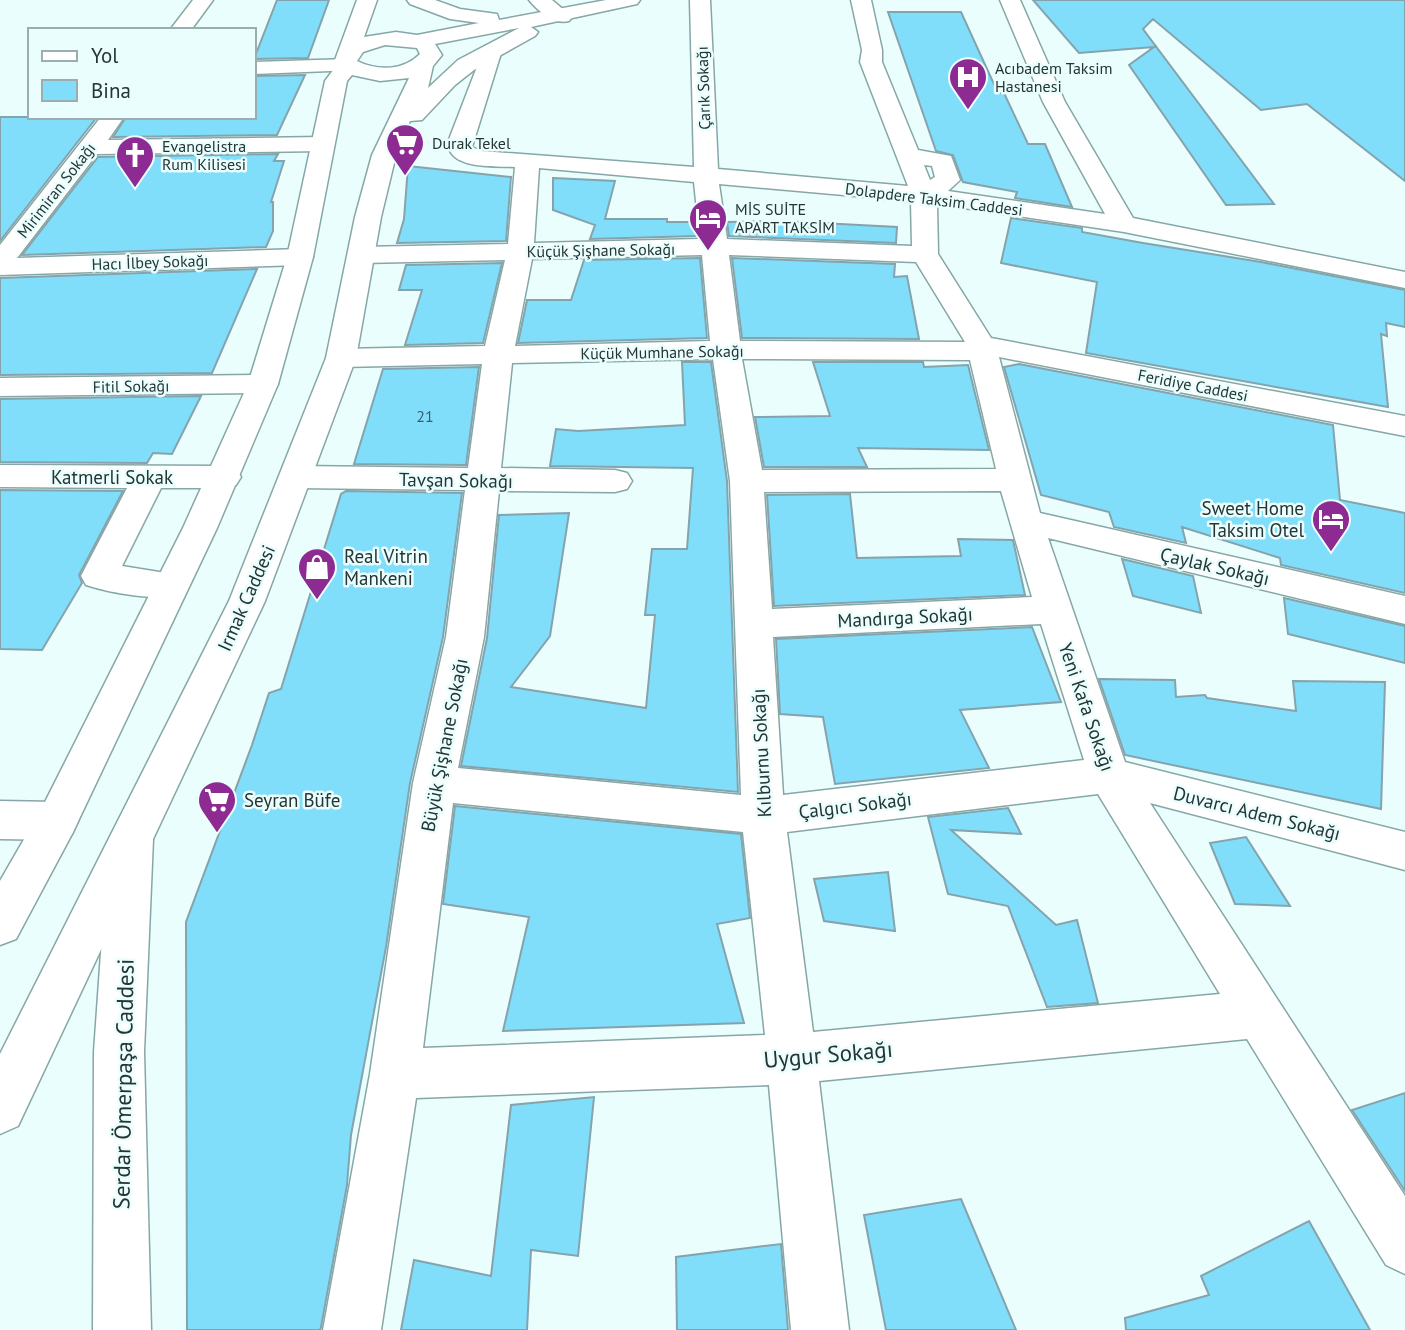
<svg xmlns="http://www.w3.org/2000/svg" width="1405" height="1330" font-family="'PT Sans',sans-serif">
<rect width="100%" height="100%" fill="#e9fefd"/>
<path fill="#81defb" stroke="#85a3ad" stroke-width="2" d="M277,0H329L308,58L254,59Z
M1033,0H1405V181L1307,104L1261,110L1153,19L1143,29L1274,204L1226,205L1129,65L1154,47L1079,53Z
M888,12H961L998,93H1004L1028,144H1045L1072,207L1015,198L1017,192L963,182L953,155L936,151Z
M305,75L277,135L113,137L126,117H254V76Z
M0,117H97L0,241Z
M278,154L274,161H284L271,202H273V231L266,247L22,255L98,157Z
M408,166L511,177L506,241L397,243L404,219Z
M553,178L615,181L605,219H667V222H696L697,236L590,239L595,225L553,210Z
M1011,218L1082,228V232L1143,243L1261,262L1405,290V327L1386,323L1387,336L1381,334L1388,407L1086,353L1097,282L1001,263Z
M783,221L897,227L896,243L729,236L727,222Z
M700,258L707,338L518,343L527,300H571L584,260Z
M732,258L895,264L894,277L907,276L919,339L742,338Z
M502,263L483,343L405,345L422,290H399L406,265Z
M257,269L212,373L0,375V278Z
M682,362H711L727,481L738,792L461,766L487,638L499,515L569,513L550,636L511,687L646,708L655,615H645L652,549H687L693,468L550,466L556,429L578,431L685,425Z
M813,362H923L924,367L968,365L989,450L858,448L867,467H764L755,417L830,416Z
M1019,364L1333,425L1340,500L1405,513V593L1281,565L1280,558L1182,527L1186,543L1114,527L1109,512L1041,495L1004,367Z
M479,367L466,465L354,464L383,369Z
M201,396L172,454L153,453L147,463L0,462V399Z
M0,490L123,491L79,575L82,583L42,650L0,649Z
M346,491L462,493L443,637L410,783L386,947L351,1135L347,1185L321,1327L320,1330H187L186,922L252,745L269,693L281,689L341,494Z
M850,494L857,558L961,556L958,539L1013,540L1025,595L774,606L767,495Z
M1122,559L1193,576L1201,613L1133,596Z
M1284,598L1405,626V663L1288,634Z
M1032,627L1061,702L960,710L989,768L835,784L823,717L780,714L776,639Z
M1099,679L1175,680L1176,697L1205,695L1207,698L1296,711L1293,681L1385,682L1381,809L1125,755Z
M455,806L741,834L750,918L717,924L744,1023L503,1031L529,917L443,904Z
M1008,808L1021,834L951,830L1056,925L1077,920L1098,1003L1047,1007L1008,906L948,894L928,817Z
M1246,837L1290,906L1235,904L1210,843Z
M888,872L895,931L824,921L814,879Z
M1405,1093V1191L1352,1110Z
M594,1097L578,1256L531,1250L527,1330H401L414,1260L491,1276L511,1105Z
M961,1199L1016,1330H886L864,1215Z
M1309,1221L1370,1330H1126L1125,1318L1209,1295L1201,1276Z
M781,1244L788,1330H677L676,1257Z"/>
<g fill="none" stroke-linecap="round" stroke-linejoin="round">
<defs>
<path id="minor" d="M193,0H213L191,30H170Z
M529,0H552L572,17L569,21C554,25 538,11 529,0Z
M690,0H710L718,169L908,186L860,62L862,50L851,0H871L882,50V62L918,150L951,156L960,180L948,191L1105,214L1043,102L1000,0H1020L1065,102L1133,218L1405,272V288L1124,232L937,204L938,254L991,338L1405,416V436L999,357L1040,513L1405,596V624L1048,538L1125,762L1405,832V870L1150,803L1405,1196V1274L1386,1265L1247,1039L819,1081L849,1330H791L769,1085L416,1098L381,1330H323L370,1074L413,783L446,637L465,490L297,488L285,485L280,477L285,469L297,466L468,468L482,364L341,367L330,364L326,358L330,352L341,349L485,346L505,260L361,263L352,261L348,255L352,249L361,247L508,244L515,167C495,166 448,170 448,142L485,46H499L502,50L472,147L481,151L694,167ZM924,165L932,166L935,177L930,180ZM539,168L694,182L700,239L534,243ZM719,184L911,201L912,246L727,239ZM702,255L710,341L515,346L532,259ZM729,255L916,262L965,342L740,341ZM713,359L730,481L741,795L458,768L484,637L499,491L615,492L627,489L632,481L627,473L615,470L501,468L512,363ZM742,359L970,360L996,469L762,470ZM1001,491L1032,597L772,609L764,492ZM1041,624L1084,760L783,795L773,637ZM1098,794L1220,994L813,1032L787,832ZM453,803L743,832L765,1035L423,1048Z
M348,59L356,60L359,65L356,70L254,74V62Z
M101,117H124L108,140L322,137L330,139L334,144L330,149L322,151L97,154L17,258L300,249L309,251L313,257L309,263L300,265L0,275V245Z
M263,375L274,377L278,384L274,391L263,393L0,396V378Z
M0,465L224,466L236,469L241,477L236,485L224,488H161L122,566L184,576L189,585L184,594C159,602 111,593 86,585L81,576L127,488L0,487Z
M0,801L57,802L72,808L78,821L72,834L57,840L0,839Z
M131,820L146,826L153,839L144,1052L151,1330H93L94,1052L109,839L116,826Z"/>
<path id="major" d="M357,0H377L364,37L396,32L417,35L479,23L450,19L410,4L407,0H435L460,9L497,14L499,20L606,0H640L637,4L531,27L538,32L535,36L474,70L455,85L422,120L410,121L396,155L381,217L356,358L265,601L18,1126L0,1134V1054L229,601L326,358L355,217L372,155L409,78L380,81L352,75L347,81L313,257L278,384L217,528L72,834L16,939L0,945V881L42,808L183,528L248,384L287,257L325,81L337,65L335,60ZM519,28L458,60L428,88L433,66L442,55L435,44ZM385,45L417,48L420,54C403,71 378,71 357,61L363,52Z"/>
</defs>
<use href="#minor" stroke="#86a7a6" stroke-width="3"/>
<use href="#major" stroke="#86a7a6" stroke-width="3"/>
<use href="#minor" fill="#fff" fill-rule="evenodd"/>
<use href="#major" fill="#fff" fill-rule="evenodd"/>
</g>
<defs>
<symbol id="hospital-pin" viewBox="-11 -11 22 30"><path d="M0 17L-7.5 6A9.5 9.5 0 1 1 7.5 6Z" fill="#8e2b92" stroke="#e9fefd"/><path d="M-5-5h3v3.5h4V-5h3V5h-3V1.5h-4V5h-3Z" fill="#fff"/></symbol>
<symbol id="supermarket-pin" viewBox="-11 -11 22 30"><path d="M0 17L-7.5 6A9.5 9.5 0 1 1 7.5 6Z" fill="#8e2b92" stroke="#e9fefd"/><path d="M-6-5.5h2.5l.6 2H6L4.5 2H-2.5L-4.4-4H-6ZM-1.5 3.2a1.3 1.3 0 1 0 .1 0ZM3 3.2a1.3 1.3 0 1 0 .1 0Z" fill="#fff"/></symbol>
<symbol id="church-pin" viewBox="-11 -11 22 30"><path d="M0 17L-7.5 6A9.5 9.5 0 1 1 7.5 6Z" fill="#8e2b92" stroke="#e9fefd"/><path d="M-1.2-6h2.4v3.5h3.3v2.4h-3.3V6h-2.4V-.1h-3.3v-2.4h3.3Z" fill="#fff"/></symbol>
<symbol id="hotel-pin" viewBox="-11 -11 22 30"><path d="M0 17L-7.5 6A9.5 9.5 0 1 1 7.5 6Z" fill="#8e2b92" stroke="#e9fefd"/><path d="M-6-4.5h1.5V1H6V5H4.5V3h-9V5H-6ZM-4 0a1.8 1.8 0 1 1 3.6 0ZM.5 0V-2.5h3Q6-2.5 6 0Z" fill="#fff"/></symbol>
<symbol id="shop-pin" viewBox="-11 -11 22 30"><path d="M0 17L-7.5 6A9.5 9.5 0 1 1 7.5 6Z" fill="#8e2b92" stroke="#e9fefd"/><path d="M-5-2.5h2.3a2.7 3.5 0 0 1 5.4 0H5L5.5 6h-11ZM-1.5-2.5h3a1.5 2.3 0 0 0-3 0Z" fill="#fff"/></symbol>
</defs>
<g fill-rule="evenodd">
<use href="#hospital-pin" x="946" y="55" width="44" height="60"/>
<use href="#supermarket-pin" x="383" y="121" width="44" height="60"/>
<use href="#church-pin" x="113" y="133" width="44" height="60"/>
<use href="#hotel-pin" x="686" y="196" width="44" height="60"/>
<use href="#hotel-pin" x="1309" y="497" width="44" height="60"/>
<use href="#shop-pin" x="295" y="545" width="44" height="60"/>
<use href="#supermarket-pin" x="195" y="778" width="44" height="60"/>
</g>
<g text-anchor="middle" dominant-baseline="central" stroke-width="5" stroke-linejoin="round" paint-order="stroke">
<g font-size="16" fill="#263434" stroke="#e9fefd" text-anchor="start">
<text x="995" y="68">Acıbadem Taksim<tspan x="995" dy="18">Hastanesi</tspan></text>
<text x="432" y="143">Durak Tekel</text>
<text x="162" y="146">Evangelistra<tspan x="162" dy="18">Rum Kilisesi</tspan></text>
<text x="735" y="209">MİS SUİTE<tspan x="735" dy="18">APART TAKSİM</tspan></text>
</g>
<g font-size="16" fill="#263434" stroke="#e9fefd">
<text transform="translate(703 88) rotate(-92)">Çarık Sokağı</text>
<text transform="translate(56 190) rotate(-52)">Mirimiran Sokağı</text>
<text transform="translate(934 199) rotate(7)">Dolapdere Taksim Caddesi</text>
<text transform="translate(601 250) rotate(-1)">Küçük Şişhane Sokağı</text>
<text transform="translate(150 262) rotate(-2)">Hacı İlbey Sokağı</text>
<text transform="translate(662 352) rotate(-1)">Küçük Mumhane Sokağı</text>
<text transform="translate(1193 385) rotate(11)">Feridiye Caddesi</text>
<text transform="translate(131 386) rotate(-1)">Fitil Sokağı</text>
</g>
<g font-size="16" fill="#3d5e66">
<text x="425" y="416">21</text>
</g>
<g font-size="19" fill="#263434" stroke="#e9fefd">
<text x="112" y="477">Katmerli Sokak</text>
<text transform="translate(456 480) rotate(1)">Tavşan Sokağı</text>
<text transform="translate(1215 566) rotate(13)">Çaylak Sokağı</text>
<text transform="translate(246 598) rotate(-66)">Irmak Caddesi</text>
<text transform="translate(905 617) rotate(-3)">Mandırga Sokağı</text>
<text transform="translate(1087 707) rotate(71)">Yeni Kafa Sokağı</text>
<text transform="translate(444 745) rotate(-79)">Büyük Şişhane Sokağı</text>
<text transform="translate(761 753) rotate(-93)">Kılburnu Sokağı</text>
<text transform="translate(855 805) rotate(-7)">Çalgıcı Sokağı</text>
<text transform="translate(1257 813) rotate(14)">Duvarcı Adem Sokağı</text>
</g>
<g font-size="19" fill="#263434" stroke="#e9fefd" text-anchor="start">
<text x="1304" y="508" text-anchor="end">Sweet Home<tspan x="1304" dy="22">Taksim Otel</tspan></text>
<text x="344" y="556">Real Vitrin<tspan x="344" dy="22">Mankeni</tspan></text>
<text x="244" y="800">Seyran Büfe</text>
</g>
<g font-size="23" fill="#263434" stroke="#e9fefd">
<text transform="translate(828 1054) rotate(-5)">Uygur Sokağı</text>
<text transform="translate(123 1084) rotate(-89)">Serdar Ömerpaşa Caddesi</text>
</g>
</g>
<rect x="28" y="28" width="228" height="91" fill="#e9fefd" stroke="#9badad" stroke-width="2"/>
<rect x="42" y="51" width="35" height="10" fill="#ffffff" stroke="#9badad" stroke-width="2"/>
<text x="91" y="63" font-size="21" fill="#263434">Yol</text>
<rect x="42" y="80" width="35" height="21" fill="#81defb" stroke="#9badad" stroke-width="2"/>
<text x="91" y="98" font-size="21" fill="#263434">Bina</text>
</svg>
